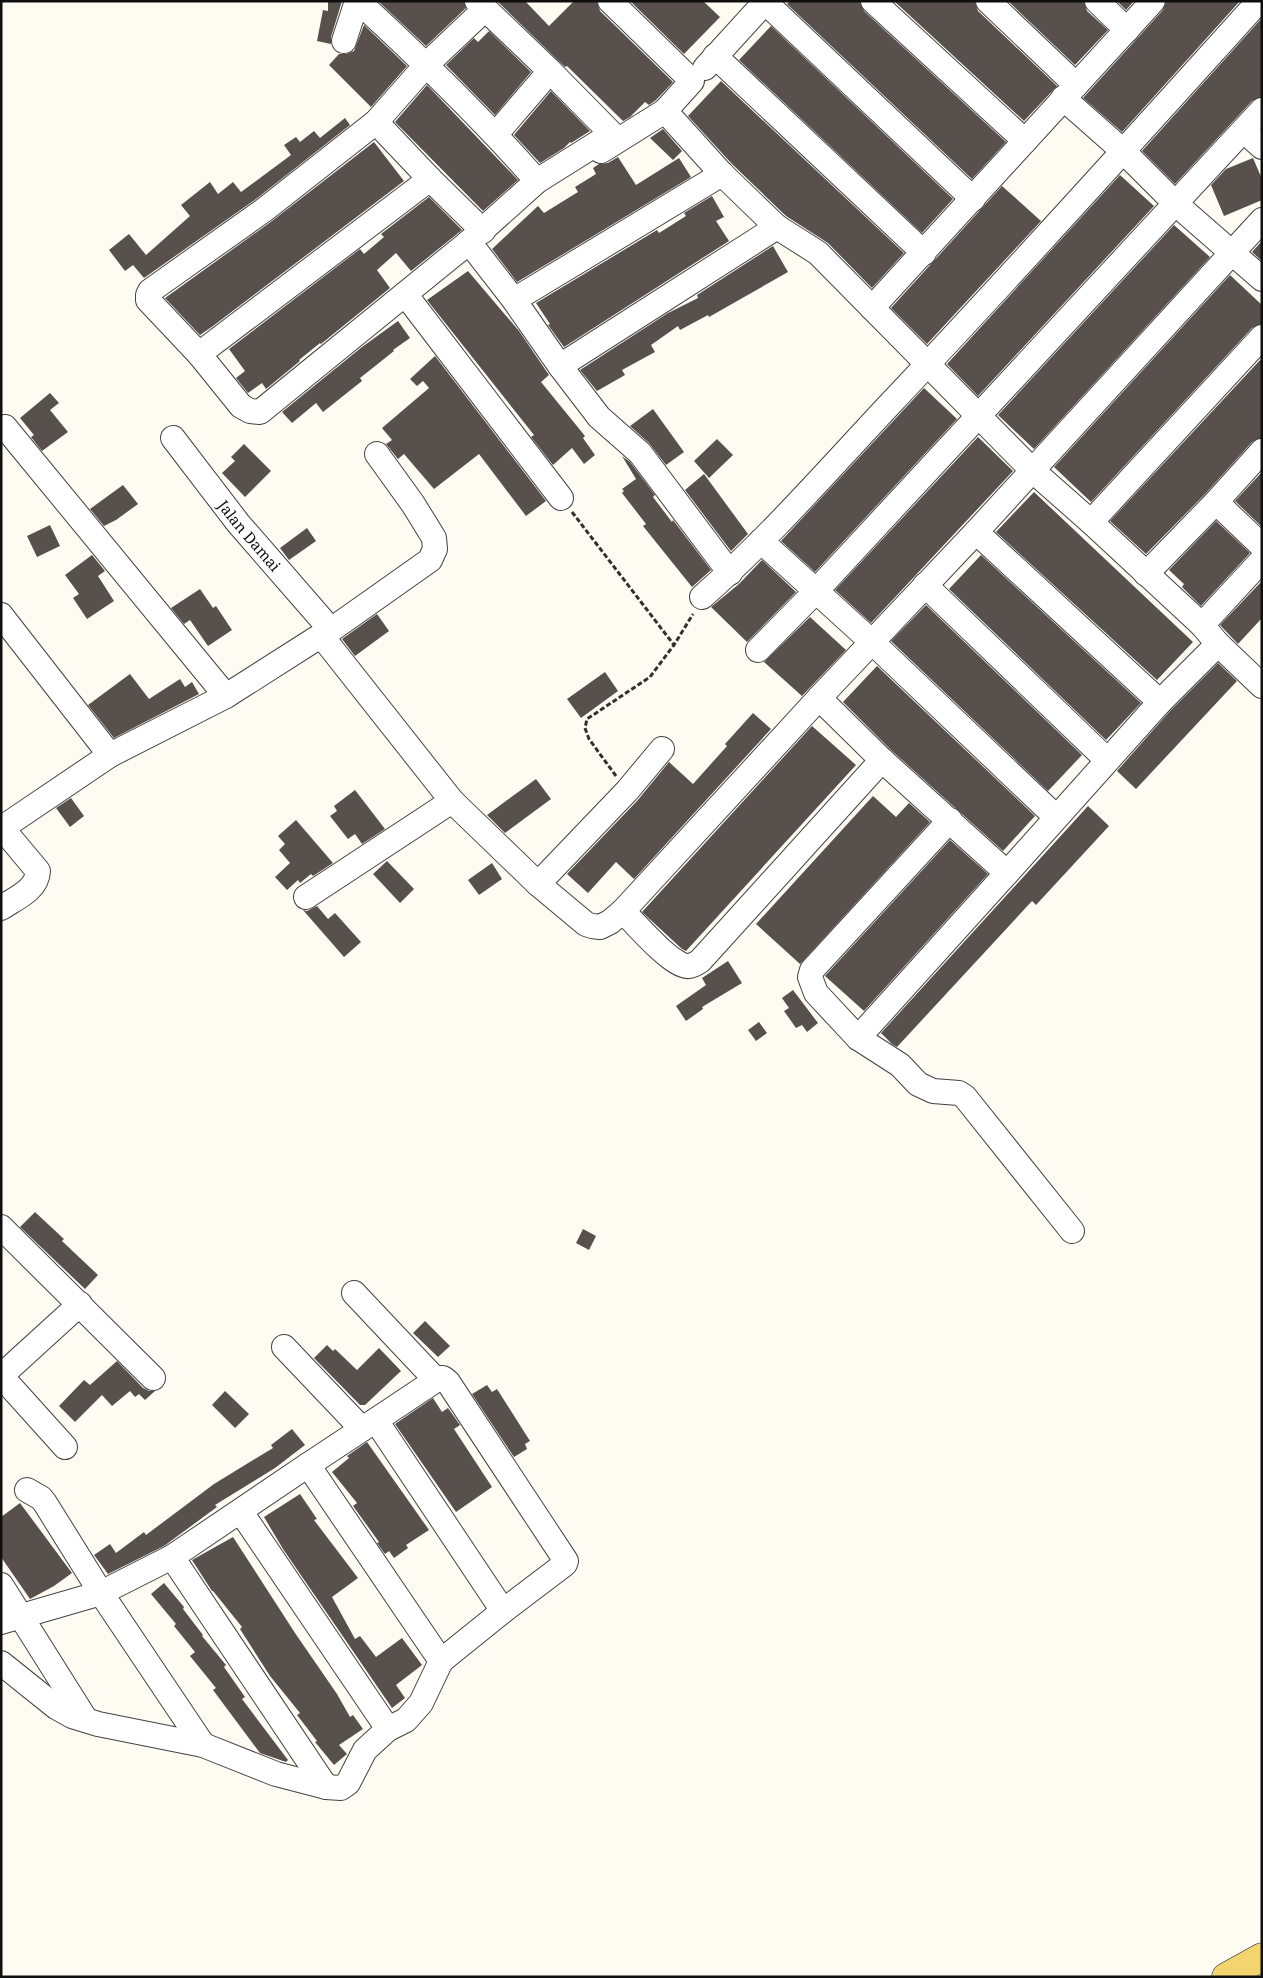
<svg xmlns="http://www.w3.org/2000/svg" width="1263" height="1978" font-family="'Noto Serif',serif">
<rect width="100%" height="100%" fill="#fefcf2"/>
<path fill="#57504c" d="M328,1H342L331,37V44L317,41L323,10L328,11Z
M378,1H464L466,8L426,46Z
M497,1H525L549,26L574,1H597L600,11L673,82L656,100L649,105L645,102L630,117L623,121L567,66L565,67Z
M630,1H703L720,17L684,54Z
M790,1H860L864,11L1006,142L972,179L787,4Z
M894,1H975L978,11L1057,86L1024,121Z
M1008,1H1084L1087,11L1108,30L1075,65Z
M1117,1H1134L1126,10Z
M1166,1H1240L1122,132L1083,98L1163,10Z
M1262,18V97L1252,101L1175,184L1142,151Z
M364,25L407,66L371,107L329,65L339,54H346L354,51Z
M771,26L953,199L922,233L739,60Z
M489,31L531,72L495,115L446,65L474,38L478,42Z
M721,81L904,253L872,288L828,243L786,216L732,164L688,116Z
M427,85L518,180L483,211L395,122Z
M551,91L590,131L571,143L570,142L564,148L540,163L514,135Z
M345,118L350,125L256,199L144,278L133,265L125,271L109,250L129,234L146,255L190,216L181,205L210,182L218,194L233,182L241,192L291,155L284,145L296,137L300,142L314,131L320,138Z
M663,129L682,151L673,160L650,138Z
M374,142L404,181L213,326L200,335L165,298L272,221Z
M618,157L636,185L679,158L691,177L517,282L492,249L538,206L544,213L578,192L575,187L596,174L593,168L599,164L608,163Z
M1253,158L1262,179V200L1224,216L1211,185L1226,169Z
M1120,175L1154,206L978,396L947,364Z
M1002,186L1041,221L927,344L891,308Z
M712,196L724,217L716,221L729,241L564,347L548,325L550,324L536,303L657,230L659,233L686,216L684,213Z
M429,197L462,230L411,271L396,253L377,270L390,288L321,344L320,343L299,360L300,361L266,389L262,383L248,393L236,378L245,371L229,349L360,249L364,254L384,237L381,234Z
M1174,225L1210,257L1034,449L998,415Z
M1262,241V261L1252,252Z
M773,246L788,272L709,317L708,315L680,330L678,326L651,345L655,352L622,370L625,375L597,391L580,370L668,313L698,298L697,295Z
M468,271L519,331L549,375L541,382L585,436L583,438L595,455L584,464L572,448L553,465L531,437L534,435L427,300Z
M1230,275L1262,305V324L1252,328L1091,502L1054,467Z
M398,321L410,338L393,350L394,351L360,378L362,381L323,412L316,403L292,423L282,412L362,347Z
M435,356L546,501L526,516L479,454L434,489L404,454L398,459L386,444L392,440L382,428L429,388L423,381L417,386L410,379Z
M1262,358V438L1252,442L1206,493L1146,554L1110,521Z
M924,388L957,419L815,572L781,541Z
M50,393L59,403L50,410L68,432L42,451L31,437L34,435L20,418Z
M653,409L684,452L666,465L649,443L630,426Z
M978,437L1013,471L871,623L835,590Z
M717,439L733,455L709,478L694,461Z
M244,444L271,471L245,497L222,473L235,461L231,457Z
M622,456L630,462L655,495L653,497L672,522L673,520L711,570L692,587L643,526L646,524L622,493L624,491L622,489L636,479Z
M1262,472V527L1235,501Z
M704,474L748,534L731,551L685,490Z
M123,485L138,504L116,520L104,526L90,509Z
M1034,492L1193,642L1157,680L996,532Z
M1216,521L1250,553L1201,606L1182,587L1184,584L1169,570Z
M50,525L60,546L37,557L27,536Z
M307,528L316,541L289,560L280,548Z
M92,555L105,571L98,576L114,601L87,619L73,598L79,594L65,575Z
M981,555L1141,703L1106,740L949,589Z
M762,560L796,592L747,642L711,607L739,584Z
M1262,581V618L1238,644L1220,625Z
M200,589L213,608L216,606L232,630L208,646L190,620L184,624L171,608Z
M926,605L1082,755L1048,791L891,641Z
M377,614L389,631L355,656L342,639Z
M810,617L846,650L802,696L764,662Z
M1218,663L1237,681L1136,789L1117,771L1170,711Z
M877,666L1035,816L1003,851L891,750L843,702Z
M605,672L618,691L581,718L567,699Z
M130,674L149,699L180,679L185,687L192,682L199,694L114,738L88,705Z
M753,713L771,729L634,879L616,862L588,893L567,874L637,801L669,762L693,784L727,746L725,744Z
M812,726L856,765L686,951L682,949L642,912Z
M536,779L551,799L505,833L487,815Z
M355,790L385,829L362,844L355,834L348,839L330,816L337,811L334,806Z
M873,796L896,817L909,803L930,822L800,964L756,924Z
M71,798L84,816L70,827L56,808Z
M1088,806L1109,826L1036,905L1032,901L897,1047L892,1044L881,1033Z
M296,820L333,863L313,876L311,874L300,883L298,880L287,890L275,877L290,863L279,850L285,844L278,836Z
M950,840L988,874L864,1011L825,976Z
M387,861L414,889L400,903L373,874Z
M492,863L502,879L479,895L468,880Z
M317,906L328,919L335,913L361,942L344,957L303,910L307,911Z
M728,961L742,983L702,1007L703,1009L686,1021L676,1006L706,985L702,978Z
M793,990L818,1023L807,1032L802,1025L796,1028L784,1011L789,1008L782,998Z
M759,1022L767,1033L756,1041L748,1030Z
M35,1212L64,1239L62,1241L98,1275L85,1289L20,1227Z
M583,1229L596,1236L589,1250L576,1243Z
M425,1321L450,1346L438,1357L413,1333Z
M327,1345L333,1351L335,1349L357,1370L379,1348L401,1371L365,1405H360L314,1358Z
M117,1361L143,1388L149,1391H155L145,1400L139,1394L135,1397L130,1391L112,1406L102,1395L75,1422L59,1406L84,1380L90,1385Z
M487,1385L492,1392L497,1389L530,1441L525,1444L527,1449L514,1457L472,1394Z
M225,1391L249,1414L235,1428L212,1405Z
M433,1398L442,1412L448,1408L460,1425L454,1429L492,1487L456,1512L395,1424Z
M292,1429L305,1445L275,1468L215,1505L217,1507L164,1546L108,1574L94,1555L110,1544L116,1553L144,1532L146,1535L214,1484L273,1448L271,1445Z
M367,1442L429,1530L406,1545L408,1548L394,1558L389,1551L385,1554L377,1543L379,1542L353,1506L357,1503L332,1472L349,1458L347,1456Z
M300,1494L317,1519L314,1520L358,1578L332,1597L355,1639L360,1636L376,1657L402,1638L422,1665L396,1685L405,1698L392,1708L283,1549L264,1517Z
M20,1503L72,1573L54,1586L30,1599L1,1557V1517Z
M233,1537L295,1633L337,1694L350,1717L353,1715L363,1729L339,1745L347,1754L334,1765L315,1742L317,1741L297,1715L300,1713L270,1676L240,1629L242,1627L213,1591H212L192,1560Z
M164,1583L184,1607L183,1609L203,1635L202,1636L226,1665L224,1667L245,1697L242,1699L288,1760L286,1762L260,1753L213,1690L216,1688L190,1656L195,1652L174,1626L176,1624L151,1594Z"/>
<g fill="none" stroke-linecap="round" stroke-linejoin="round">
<defs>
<g id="minor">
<path d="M358,1C421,59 481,117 537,181"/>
<path d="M610,1L692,81L665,111L722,174L777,227L818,253L1032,470L1091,522L1202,625L1218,644L1262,686"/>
<path d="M873,1L1025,141"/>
<path d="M988,1L1076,85"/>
<path d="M1097,1L1127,30"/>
<path d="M765,2L973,199"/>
<path d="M485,9L427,64L376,122L264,210L150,291L148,295V300L199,354L241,406L250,411L260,412L469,242L514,300L560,366L599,417L640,453L730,573"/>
<path d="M344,41L357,1"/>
<path d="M715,56L924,253"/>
<path d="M705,68L766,1"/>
<path d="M1063,98L1123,151L1176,204L1262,279"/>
<path d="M376,122L430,179L483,231"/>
<path d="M1244,131L1262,147"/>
<path d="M496,134L550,71"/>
<path d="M601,151L665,111"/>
<path d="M469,242L537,181L612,134L550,71L477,1"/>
<path d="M405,294L561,498"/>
<path d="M514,300L722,174"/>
<path d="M872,308L1153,1"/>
<path d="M199,354L430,179"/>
<path d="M560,366L777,227"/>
<path d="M5,427L226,696"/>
<path id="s1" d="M173,438L238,523L331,630"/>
<path d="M1216,502L1262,546"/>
<path d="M1091,522L1262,337"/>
<path d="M976,532L1160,702"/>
<path d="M761,541L872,642L1056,817"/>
<path d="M1146,574L1216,502L1262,451"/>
<path d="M925,585L1107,760"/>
<path d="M702,597C770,537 829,469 891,403C1016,271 1137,136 1259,1"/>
<path d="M1,615L110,755L226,696L317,638L324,639L452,801L538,884L586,924L592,926L600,927L610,922L623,911L819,698L976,532L1262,220"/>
<path d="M1202,625L1262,560"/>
<path d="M321,637L430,560L435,549L434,538L413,504L377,454"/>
<path d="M758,650L815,592L1262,110"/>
<path d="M819,698L882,760L1007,873L858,1038L816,993L810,977L812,970L950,820"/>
<path d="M1007,873L1160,702L1218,644"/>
<path d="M538,884L627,791L662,749"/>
<path d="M306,897L452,801"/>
<path d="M1,908C16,898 37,890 38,871L2,828L110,755"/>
<path d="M623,911C634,922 674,969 689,966C692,966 697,963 700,961L882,760"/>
<path d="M858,1038L900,1065L918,1084L933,1091L959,1093L965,1097L1072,1231"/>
<path d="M1,1227L153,1378"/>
<path d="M354,1293L436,1380"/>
<path d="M284,1347L362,1429"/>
<path d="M1,1376L80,1304"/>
<path d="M1,1376L65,1447"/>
<path d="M376,1420L439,1378H443L448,1382L566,1561L565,1564L503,1611"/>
<path d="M308,1465L376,1420L381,1428L503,1611L441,1661"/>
<path d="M27,1490L41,1498L45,1503L101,1593L203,1745"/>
<path d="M241,1512L388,1729"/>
<path d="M172,1557L326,1787"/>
<path d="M1,1585L86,1720"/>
<path d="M1,1622L101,1593L172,1557L308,1465L441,1661L421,1703L406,1720L388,1729L365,1750L348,1783L341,1788L326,1787L276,1774L203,1745L98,1724L72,1716L56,1707L1,1663"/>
</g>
<path id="major" d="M1226,1977L1262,1957"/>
</defs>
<use href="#minor" stroke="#424242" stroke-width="26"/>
<use href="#major" stroke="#202020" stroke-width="29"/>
<path stroke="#313131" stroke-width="3" stroke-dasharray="5 2.5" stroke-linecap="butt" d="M572,512L674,645
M616,776L589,739L585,728L587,719L650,677L674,645L693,614"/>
<use href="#minor" stroke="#fff" stroke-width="24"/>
<use href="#major" stroke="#f2d56e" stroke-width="28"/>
</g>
<g text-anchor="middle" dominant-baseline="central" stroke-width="5" stroke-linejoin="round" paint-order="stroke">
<g font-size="15" fill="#0f0f0f" stroke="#fff">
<text stroke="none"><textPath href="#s1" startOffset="124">Jalan Damai</textPath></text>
</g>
</g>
<rect width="1263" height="1978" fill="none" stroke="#0f0f0f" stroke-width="5"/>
</svg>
